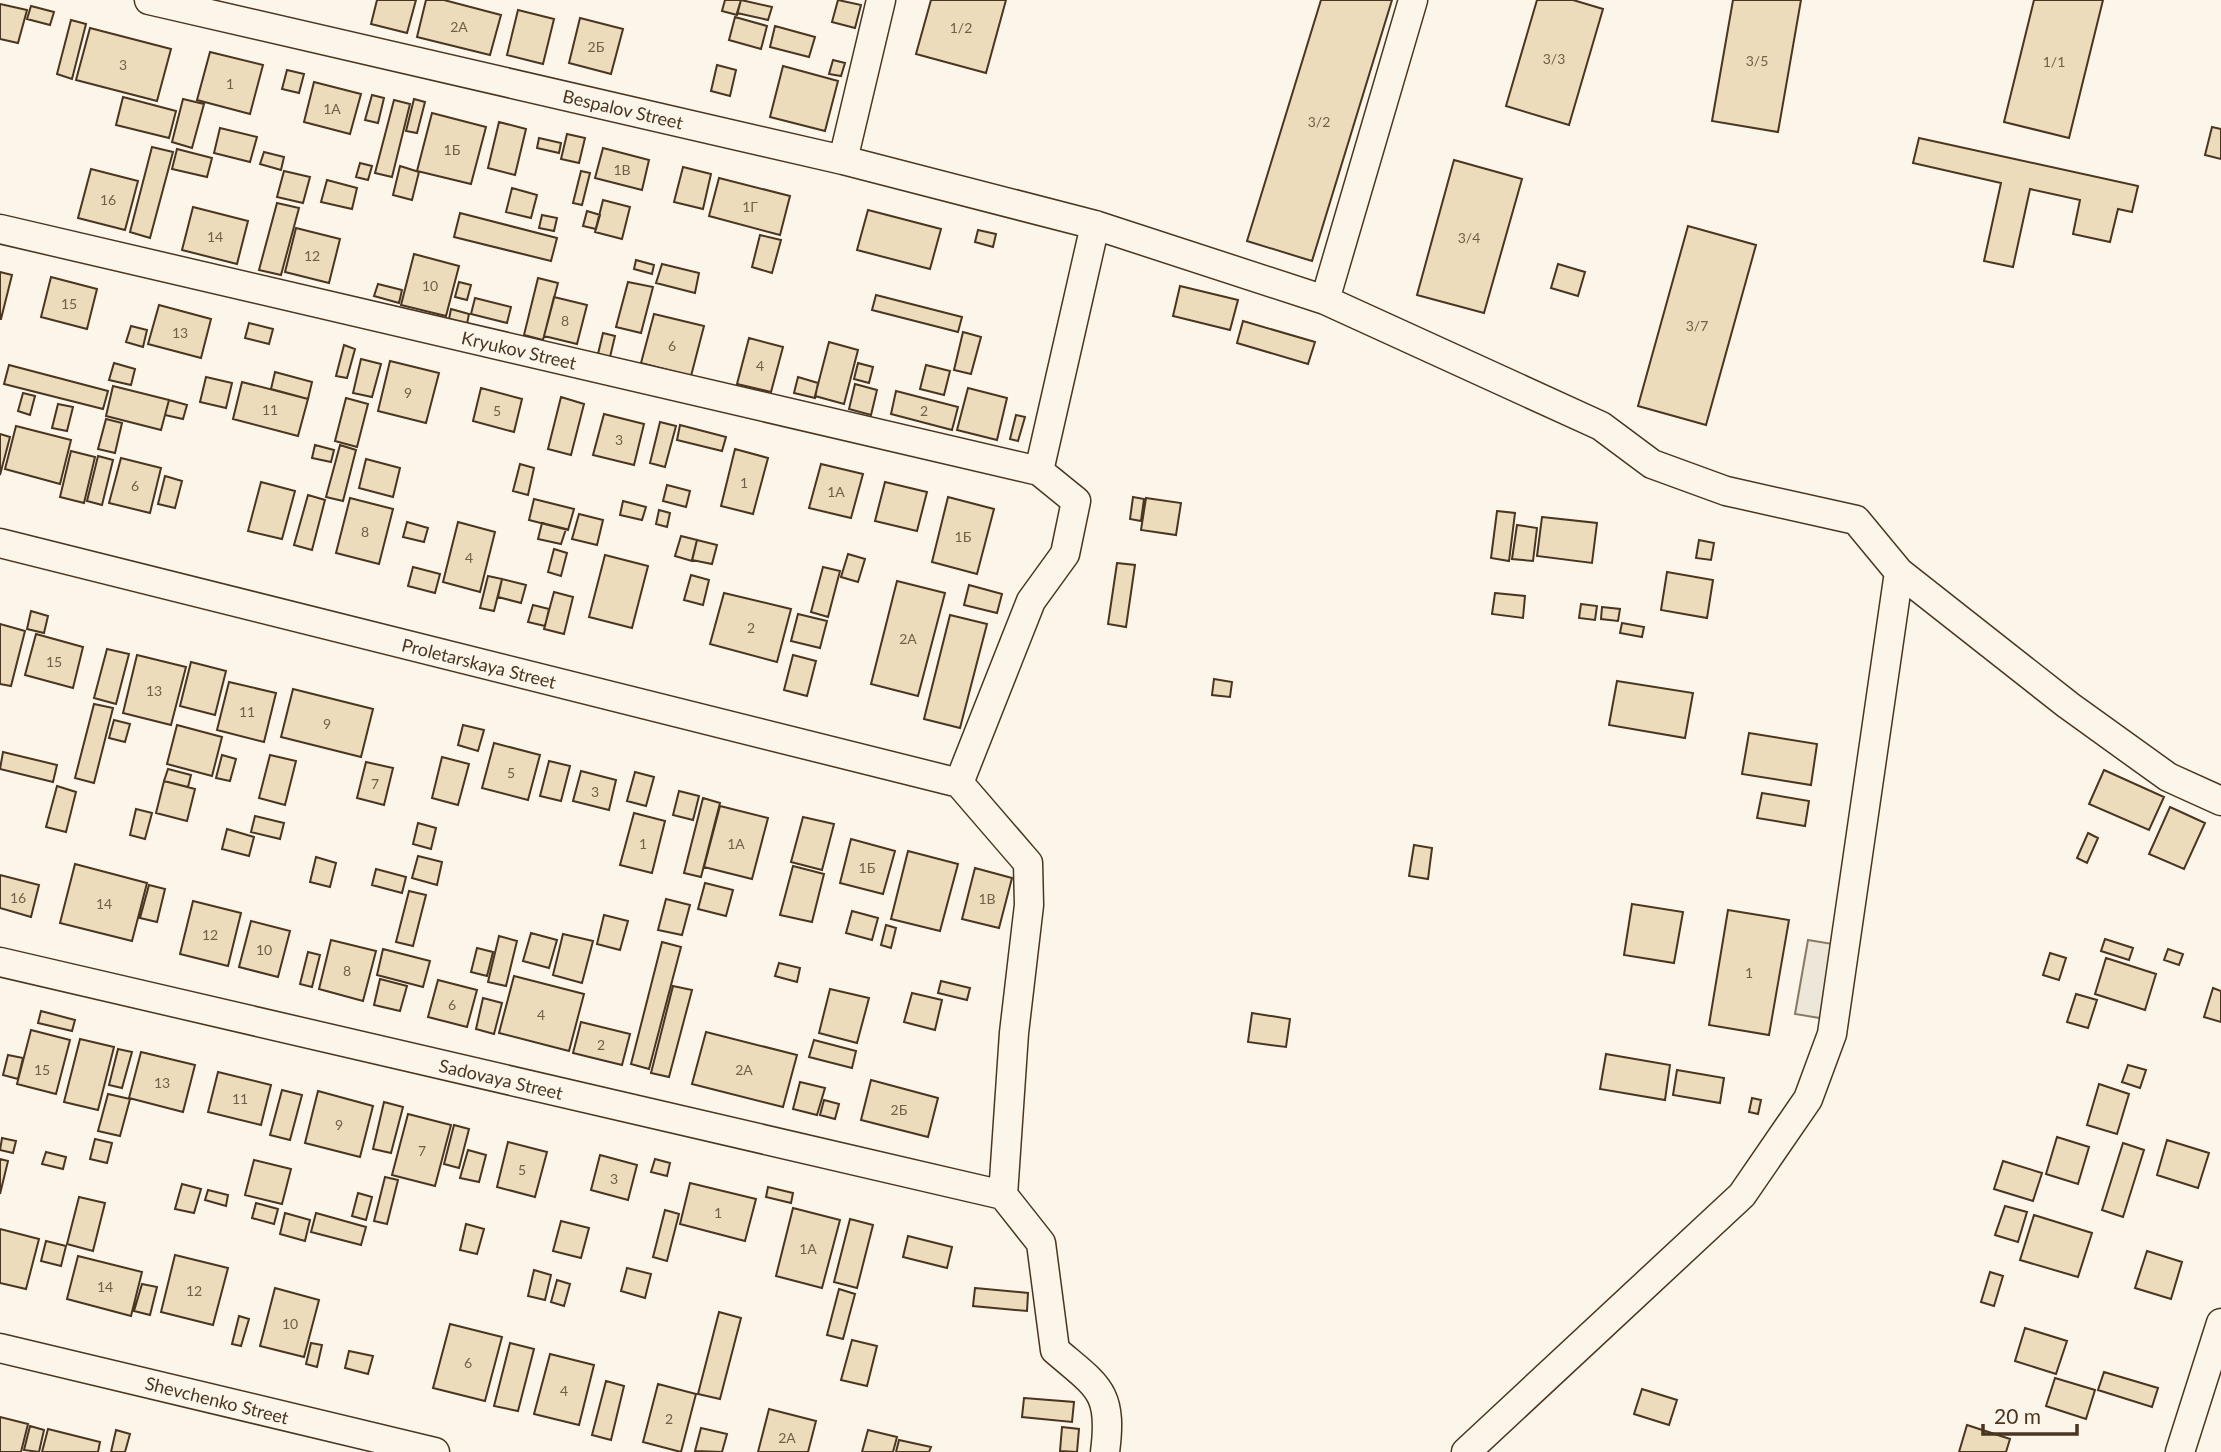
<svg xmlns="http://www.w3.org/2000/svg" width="2221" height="1452" font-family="Lato,sans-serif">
<rect width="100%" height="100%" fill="#fbf6e9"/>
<path fill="#ede7d9" stroke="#887966" stroke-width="2" d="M1808,940L1839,945L1826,1019L1795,1014Z"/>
<path fill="#ecdcbc" stroke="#4a3520" stroke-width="2" d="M377,0H416L407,33L371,24Z
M426,0H444L501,15L490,55L417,37Z
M725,0H741L737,15L722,11Z
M741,0L772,7L768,20L737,13Z
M838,0L861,5L855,28L832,22Z
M931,0H1006L986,73L916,54Z
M1321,0H1392L1312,261L1247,241Z
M1537,0H1573L1603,9L1569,125L1506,106Z
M1733,0H1801L1778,132L1712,121Z
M2034,0H2103L2069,138L2004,122Z
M0,4L27,10L18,43L0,39Z
M31,6L54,12L50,25L27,19Z
M518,10L554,19L543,64L507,55Z
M735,17L767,26L761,49L729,40Z
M580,18L623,29L611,74L569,63Z
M71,20L86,24L72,79L57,74Z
M775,26L815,37L809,57L770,47Z
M90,28L171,49L157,101L76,80Z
M210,52L263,65L250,114L197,100Z
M833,60L845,63L841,76L829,74Z
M717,65L736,70L730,96L711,91Z
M783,66L838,81L825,131L770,117Z
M287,70L304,74L299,93L282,89Z
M314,82L361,94L350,134L304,122Z
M372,95L384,98L378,123L365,120Z
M123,97L176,111L169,138L116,125Z
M183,99L204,104L192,148L172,142Z
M414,99L425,102L417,133L406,131Z
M394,100L410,104L392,177L375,173Z
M432,113L486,127L471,184L417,171Z
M499,122L526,129L515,175L488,168Z
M2212,127L2221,129V159L2205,155Z
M220,128L257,137L250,162L214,153Z
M567,134L585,138L579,163L561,159Z
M539,138L561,143L559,153L537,148Z
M1919,138L2138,186L2132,212L2118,209L2110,242L2073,234L2080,200L2030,189L2013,267L1984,261L2001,183L1913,163Z
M152,147L173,152L150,238L130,232Z
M603,148L649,160L642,190L595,178Z
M177,149L212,158L207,177L172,169Z
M264,152L284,157L281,170L260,164Z
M1454,160L1522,179L1484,313L1417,295Z
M360,163L372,166L368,180L356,177Z
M400,166L419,172L412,200L393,195Z
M683,167L711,174L703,209L674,202Z
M91,169L138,181L125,230L78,218Z
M284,171L310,177L303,203L277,197Z
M581,171L590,173L582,205L573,203Z
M719,178L790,196L780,235L709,216Z
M327,180L357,188L352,209L321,202Z
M512,188L537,195L531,218L506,212Z
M603,200L630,207L622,239L595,232Z
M277,203L299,208L281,275L259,270Z
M193,207L248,221L237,264L182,250Z
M868,210L941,229L930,269L857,250Z
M587,211L600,215L596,229L583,226Z
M460,213L557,238L551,261L454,237Z
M542,215L557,218L554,231L539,228Z
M1688,226L1756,245L1706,425L1638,406Z
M296,228L340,239L329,283L285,272Z
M978,230L996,234L993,247L975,242Z
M760,235L781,240L772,273L752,267Z
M414,254L459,266L446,316L401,305Z
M636,260L654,265L652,274L634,269Z
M662,264L699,273L695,293L656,283Z
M1558,264L1585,272L1578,296L1551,288Z
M0,272L12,275L1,319H0Z
M51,277L97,289L87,329L41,317Z
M538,278L558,283L543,340L524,335Z
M459,282L471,285L467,300L455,297Z
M628,282L653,287L641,333L616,327Z
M378,284L402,290L399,303L374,296Z
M1180,286L1238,300L1230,330L1173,316Z
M876,295L962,317L958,332L872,310Z
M554,297L587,305L577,344L544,336Z
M475,298L511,307L507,323L471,314Z
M159,305L211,319L201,358L148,344Z
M451,309L469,314L467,324L449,319Z
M654,314L704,326L691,376L641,363Z
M1243,321L1315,342L1308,364L1237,343Z
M249,323L273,329L269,344L245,338Z
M131,326L147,330L143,347L126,342Z
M963,332L981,337L971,374L954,370Z
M603,333L615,336L610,357L598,354Z
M749,338L783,347L771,392L737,384Z
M829,342L858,350L844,404L815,396Z
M344,345L355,349L347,378L336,376Z
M361,359L381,364L372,397L353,393Z
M390,361L439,373L426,423L378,411Z
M114,363L135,369L131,385L109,380Z
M858,363L873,367L869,383L854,379Z
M9,365L108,391L103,409L4,384Z
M926,365L950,371L944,395L920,389Z
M275,372L312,382L308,399L271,389Z
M206,377L232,383L226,408L200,402Z
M798,377L818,383L815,398L794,393Z
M242,382L308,399L298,436L233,419Z
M855,384L877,390L871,415L849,409Z
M113,386L169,400L161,430L106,416Z
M481,388L522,399L514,432L473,421Z
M968,388L1007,398L997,440L957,430Z
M896,391L958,407L952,430L891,414Z
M23,393L35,396L30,415L18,411Z
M561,397L584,404L571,455L548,449Z
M346,398L368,404L357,447L335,441Z
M169,400L187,405L183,419L165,415Z
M58,404L73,407L67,431L52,428Z
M604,414L644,424L634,465L593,455Z
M1016,415L1025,417L1018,441L1010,439Z
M106,419L122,423L115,453L98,449Z
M660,422L676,426L665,467L650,463Z
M680,425L726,437L722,451L677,440Z
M16,426L71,440L60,484L5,469Z
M0,434L10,437L0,475Z
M315,445L334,450L331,462L312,458Z
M340,445L356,450L343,501L326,497Z
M735,449L768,458L753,514L721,506Z
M71,451L95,457L84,503L60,497Z
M98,456L113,460L102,505L87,501Z
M121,458L161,468L150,513L109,503Z
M366,459L400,468L393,497L359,488Z
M520,464L534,468L528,495L513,491Z
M821,464L863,474L851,518L809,508Z
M165,476L182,481L175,508L158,504Z
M261,482L295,491L282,539L248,531Z
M885,482L927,492L917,531L875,521Z
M667,485L690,491L686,507L663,501Z
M308,495L325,500L312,550L294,545Z
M948,497L994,509L977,574L932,562Z
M1133,497L1144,499L1141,521L1130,519Z
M350,498L393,509L379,564L336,553Z
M1146,498L1181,503L1176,535L1141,530Z
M534,499L574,509L568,530L529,520Z
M623,501L646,507L642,520L620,515Z
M659,510L670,513L667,527L656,524Z
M1497,511L1515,513L1509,561L1491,558Z
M579,514L603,520L597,545L572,539Z
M1542,517L1597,523L1592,563L1537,556Z
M407,522L428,528L424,542L403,537Z
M458,522L495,532L480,592L443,582Z
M542,523L566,529L561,544L538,539Z
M1517,525L1537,528L1533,561L1512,559Z
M681,536L697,540L692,561L675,556Z
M697,540L717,545L712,564L692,560Z
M1699,540L1714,543L1711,560L1696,558Z
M554,549L567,553L561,576L548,572Z
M848,554L865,559L858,582L841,577Z
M605,555L648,566L632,628L589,617Z
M1117,563L1135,565L1126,627L1108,624Z
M413,567L440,574L435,593L408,586Z
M823,567L840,571L828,617L811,612Z
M1667,572L1713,580L1707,618L1661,610Z
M691,575L709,580L703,605L684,600Z
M488,576L502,579L494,611L480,608Z
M502,579L526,585L521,603L498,597Z
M897,581L945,593L918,696L871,684Z
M969,585L1002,594L997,613L964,605Z
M554,592L573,597L564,634L544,629Z
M724,593L791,609L777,662L710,644Z
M1495,593L1525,596L1523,618L1492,614Z
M1581,604L1597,606L1595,620L1579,618Z
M533,605L549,609L545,626L528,622Z
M1602,607L1620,609L1618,621L1601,619Z
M31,611L48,616L44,633L27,629Z
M798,614L827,621L820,648L791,641Z
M950,615L987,624L960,728L924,719Z
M1622,623L1644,627L1642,637L1620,633Z
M0,624L25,631L11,686L0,684Z
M36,634L83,647L73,688L25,675Z
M107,649L129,654L116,704L94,698Z
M137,655L186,667L171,725L123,713Z
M793,655L816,661L807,696L784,690Z
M191,662L226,671L215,715L180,706Z
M1214,679L1232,682L1230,697L1212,695Z
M1617,681L1693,693L1685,738L1609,725Z
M229,682L276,693L264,742L217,730Z
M293,689L373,709L361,757L281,737Z
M94,704L113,708L94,783L75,778Z
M114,720L130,724L125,742L109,738Z
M177,725L222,737L212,776L167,764Z
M463,725L484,730L478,751L458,745Z
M1749,733L1817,744L1811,785L1742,774Z
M494,743L540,755L528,800L482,788Z
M3,752L57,765L53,782L0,769Z
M222,755L236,759L230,781L216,778Z
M270,755L296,761L285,805L259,798Z
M442,757L469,764L458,805L432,798Z
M549,761L570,766L561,801L540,796Z
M366,762L393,768L384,805L357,798Z
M168,769L191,775L188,787L164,781Z
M2104,770L2164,797L2149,830L2089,804Z
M581,771L616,780L609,810L573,801Z
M635,772L654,777L646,806L627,801Z
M164,781L195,789L187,821L156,813Z
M57,786L76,792L66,832L46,827Z
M679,791L699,796L693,820L673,815Z
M1762,793L1809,801L1805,826L1757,818Z
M703,798L720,803L701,877L684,873Z
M720,806L768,818L752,879L704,867Z
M2170,807L2205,823L2184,869L2149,854Z
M136,809L152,813L145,839L130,835Z
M634,813L665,821L652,873L620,865Z
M255,816L284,823L280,839L251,832Z
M803,817L834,824L822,870L791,862Z
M418,823L436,828L431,849L413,844Z
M227,829L254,837L249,856L222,849Z
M2088,833L2098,838L2087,863L2077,858Z
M851,839L895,851L883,894L840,883Z
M1414,845L1432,848L1428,879L1409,876Z
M908,851L958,864L940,931L891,919Z
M418,856L442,862L437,885L412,878Z
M316,857L336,863L330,887L310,882Z
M75,864L147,883L132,941L60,923Z
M793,866L824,874L812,922L780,915Z
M975,868L1012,878L999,928L962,919Z
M376,869L406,877L402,893L372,885Z
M0,875L39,885L31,917L0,908Z
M705,883L733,890L726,916L698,909Z
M149,885L165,889L157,922L140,918Z
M409,891L426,895L413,946L396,942Z
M666,899L690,905L682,935L658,930Z
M193,901L241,913L228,966L180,954Z
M1632,904L1683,912L1674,963L1624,955Z
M1728,910L1789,920L1769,1035L1709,1025Z
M852,911L878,918L872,940L846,933Z
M604,915L628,921L620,950L597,944Z
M251,921L290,931L278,977L239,967Z
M886,925L896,928L891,948L881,945Z
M531,933L557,940L549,968L523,961Z
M563,934L593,941L582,983L553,975Z
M499,936L517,941L506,986L488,982Z
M2105,939L2133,948L2129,960L2101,951Z
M331,940L376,951L363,1001L319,989Z
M662,942L681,947L649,1069L631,1064Z
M477,948L493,952L487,976L471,972Z
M383,949L430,961L423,987L377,975Z
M2168,949L2183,954L2179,965L2164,960Z
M308,952L320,955L312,987L300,984Z
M2050,953L2066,958L2059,980L2043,975Z
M2106,958L2156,974L2145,1010L2095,994Z
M779,963L800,968L797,982L775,976Z
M514,976L584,994L569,1051L499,1033Z
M380,979L407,986L400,1011L374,1005Z
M438,980L477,990L467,1027L428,1017Z
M941,981L970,988L967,1000L938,993Z
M673,986L692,990L669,1077L651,1073Z
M2213,988L2221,991V1022L2204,1017Z
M830,989L869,998L857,1043L819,1033Z
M912,993L942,1000L935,1030L904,1022Z
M2076,994L2097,1000L2088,1028L2067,1022Z
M483,998L502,1003L494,1034L476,1029Z
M41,1011L75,1020L72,1031L38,1023Z
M1252,1013L1290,1019L1286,1047L1248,1042Z
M581,1022L630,1034L622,1065L573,1053Z
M31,1030L70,1040L56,1094L17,1084Z
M706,1032L797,1055L783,1107L692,1084Z
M80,1039L114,1047L98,1110L64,1102Z
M814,1040L856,1051L852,1068L809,1057Z
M118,1049L132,1052L122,1088L109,1085Z
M141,1052L195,1065L183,1112L129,1098Z
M1606,1054L1670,1065L1665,1100L1600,1089Z
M8,1055L23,1058L18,1079L3,1075Z
M2128,1065L2146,1070L2140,1088L2122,1082Z
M1677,1070L1724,1078L1720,1103L1673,1095Z
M218,1072L271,1085L261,1125L208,1112Z
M871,1080L938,1098L928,1137L861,1120Z
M800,1082L825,1088L817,1115L793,1109Z
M2099,1084L2129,1094L2117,1134L2087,1125Z
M282,1090L302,1095L290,1140L270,1135Z
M318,1091L373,1106L360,1157L305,1143Z
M108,1094L130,1099L120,1136L98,1131Z
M1752,1098L1761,1100L1758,1114L1749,1112Z
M824,1100L839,1104L835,1119L820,1115Z
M384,1102L403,1107L391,1153L373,1149Z
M408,1114L451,1125L435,1186L392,1175Z
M454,1125L469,1129L459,1168L444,1164Z
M2057,1137L2089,1147L2078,1184L2046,1174Z
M2,1138L16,1141L13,1153L0,1150Z
M95,1139L112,1143L107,1163L90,1159Z
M2167,1140L2209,1153L2198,1188L2157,1175Z
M508,1142L547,1152L535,1197L497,1187Z
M2123,1143L2144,1150L2123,1217L2102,1210Z
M468,1150L486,1155L479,1182L460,1178Z
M46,1152L66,1157L63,1169L42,1164Z
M600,1155L637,1165L628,1200L591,1190Z
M0,1159L8,1161L0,1194Z
M655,1159L670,1163L667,1176L651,1172Z
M254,1160L291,1169L282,1204L245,1195Z
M2003,1161L2042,1173L2033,1201L1994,1189Z
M385,1177L398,1180L387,1224L374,1221Z
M690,1183L756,1199L745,1241L680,1224Z
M182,1184L201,1189L194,1213L175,1209Z
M768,1187L793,1193L791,1203L766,1197Z
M208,1190L228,1195L226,1206L205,1200Z
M358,1193L372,1197L366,1220L352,1216Z
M79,1197L105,1203L93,1251L67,1244Z
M256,1203L278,1209L274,1224L252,1218Z
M2005,1206L2027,1212L2018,1242L1995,1235Z
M793,1208L840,1220L822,1288L776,1276Z
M665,1210L679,1214L667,1261L653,1257Z
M285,1213L310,1220L305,1241L280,1234Z
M316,1213L366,1227L361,1245L311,1232Z
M2034,1215L2092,1233L2078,1277L2020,1260Z
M850,1219L873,1225L857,1288L834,1282Z
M561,1221L589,1228L581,1258L553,1251Z
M466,1224L484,1229L477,1254L460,1250Z
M0,1229L39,1239L26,1289L0,1283Z
M908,1236L952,1247L947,1268L903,1257Z
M46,1241L66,1246L61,1266L41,1261Z
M2147,1251L2182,1262L2171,1299L2135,1288Z
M175,1255L228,1268L213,1325L161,1312Z
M78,1256L142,1272L131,1316L67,1299Z
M627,1268L651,1274L645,1298L621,1291Z
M534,1270L551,1275L545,1300L528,1296Z
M1990,1272L2003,1276L1994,1306L1981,1302Z
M557,1280L570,1284L564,1306L551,1302Z
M142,1284L157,1287L150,1315L134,1311Z
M275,1288L319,1300L304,1357L260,1346Z
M975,1288L1028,1293L1027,1311L973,1306Z
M839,1289L855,1294L843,1339L827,1335Z
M719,1312L741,1318L720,1399L698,1394Z
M239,1316L249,1319L241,1346L232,1344Z
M450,1324L502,1337L485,1401L433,1388Z
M2025,1328L2067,1341L2056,1374L2015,1361Z
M852,1340L877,1346L867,1386L841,1380Z
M311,1343L322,1345L317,1367L306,1364Z
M510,1343L534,1349L518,1411L494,1406Z
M349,1351L373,1356L368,1374L345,1368Z
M550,1354L594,1365L579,1425L534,1414Z
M2104,1372L2158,1388L2152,1407L2098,1390Z
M2055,1378L2095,1390L2086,1419L2046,1406Z
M606,1381L624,1386L611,1440L592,1435Z
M658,1384L696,1394L681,1452L643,1442Z
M1642,1389L1677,1400L1669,1425L1634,1414Z
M1024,1398L1074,1402L1072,1422L1022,1417Z
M769,1409L816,1421L808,1452H758Z
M0,1417L28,1424L21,1452H0Z
M1967,1425L2010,1439L2006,1452H1959Z
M30,1426L44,1430L39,1452L24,1450Z
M1062,1427L1079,1429L1077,1452L1060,1451Z
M701,1428L727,1434L722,1452L695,1451Z
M48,1429L100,1442L98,1452H42Z
M116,1430L130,1434L125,1452H111Z
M868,1430L897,1437L893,1452H862Z
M899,1440L931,1447L929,1452H896Z"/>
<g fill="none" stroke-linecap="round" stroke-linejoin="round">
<defs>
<path id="minor" d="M149,0L843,160L1095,225L1325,300L1601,426L1652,464L1726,491L1856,520L1899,572L2068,705L2168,777L2221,801
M843,160L881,0
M1095,225L1039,471L1076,501L1065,554L1031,601L959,783L1028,863L1029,905L1014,1033L1003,1195L1041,1243L1055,1350C1098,1387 1113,1391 1105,1452
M0,229L1039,471
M1325,300L1413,0
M0,543L959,783
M0,962L1003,1195
M0,1348L435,1452
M1466,1452L1742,1195L1808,1099L1832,1034L1899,572
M2180,1452L2221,1323"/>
</defs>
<use href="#minor" stroke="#4a3520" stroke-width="31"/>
<use href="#minor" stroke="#fbf6e9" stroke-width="28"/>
</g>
<g text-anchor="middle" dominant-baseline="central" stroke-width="5" stroke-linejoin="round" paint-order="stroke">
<g font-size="14" fill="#725f47">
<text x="459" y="26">2А</text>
<text x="961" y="27">1/2</text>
<text x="596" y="46">2Б</text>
<text x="1554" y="58">3/3</text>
<text x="1757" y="60">3/5</text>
<text x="2054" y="61">1/1</text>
<text x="123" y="64">3</text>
<text x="230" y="83">1</text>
<text x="332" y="108">1А</text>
<text x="1319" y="121">3/2</text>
<text x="452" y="149">1Б</text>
<text x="622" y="169">1В</text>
<text x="108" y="199">16</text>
<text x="750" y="206">1Г</text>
<text x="215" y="236">14</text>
<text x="1469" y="237">3/4</text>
<text x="312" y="255">12</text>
<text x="430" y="285">10</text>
<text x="69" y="303">15</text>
<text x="565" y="320">8</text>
<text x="1697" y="325">3/7</text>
<text x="180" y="332">13</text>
<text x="672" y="345">6</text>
<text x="760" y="365">4</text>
<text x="408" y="392">9</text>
<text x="270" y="409">11</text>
<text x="497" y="410">5</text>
<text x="924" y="410">2</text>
<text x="619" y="439">3</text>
<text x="744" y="482">1</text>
<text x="135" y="485">6</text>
<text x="836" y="491">1А</text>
<text x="365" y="531">8</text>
<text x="963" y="536">1Б</text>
<text x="469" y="557">4</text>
<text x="751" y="627">2</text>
<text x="908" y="638">2А</text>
<text x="54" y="661">15</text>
<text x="154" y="690">13</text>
<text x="247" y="711">11</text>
<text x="327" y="723">9</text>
<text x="511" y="772">5</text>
<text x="375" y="783">7</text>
<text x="595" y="791">3</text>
<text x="643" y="843">1</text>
<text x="736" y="843">1А</text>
<text x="867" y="867">1Б</text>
<text x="18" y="897">16</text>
<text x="987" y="898">1В</text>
<text x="104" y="903">14</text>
<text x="210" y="934">12</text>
<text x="264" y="949">10</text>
<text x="347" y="970">8</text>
<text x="1749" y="972">1</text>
<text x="452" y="1004">6</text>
<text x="541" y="1014">4</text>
<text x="601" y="1044">2</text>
<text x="42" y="1069">15</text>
<text x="744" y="1069">2А</text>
<text x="162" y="1082">13</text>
<text x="240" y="1098">11</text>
<text x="899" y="1109">2Б</text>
<text x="339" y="1124">9</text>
<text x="422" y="1150">7</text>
<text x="522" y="1169">5</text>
<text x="614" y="1178">3</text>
<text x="718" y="1212">1</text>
<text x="808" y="1248">1А</text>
<text x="105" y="1286">14</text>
<text x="194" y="1290">12</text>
<text x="290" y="1323">10</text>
<text x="468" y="1362">6</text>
<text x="564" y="1390">4</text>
<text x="669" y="1418">2</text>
<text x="787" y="1437">2А</text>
</g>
<g font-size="18" fill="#4a3520" stroke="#fbf6e9">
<text transform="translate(623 109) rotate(13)">Bespalov Street</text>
<text transform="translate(519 350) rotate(13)">Kryukov Street</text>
<text transform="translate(479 663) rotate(14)">Proletarskaya Street</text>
<text transform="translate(501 1079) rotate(13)">Sadovaya Street</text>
<text transform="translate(217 1400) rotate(14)">Shevchenko Street</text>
</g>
</g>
<path d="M1983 1424v10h94v-10" fill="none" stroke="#4a3520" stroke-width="3.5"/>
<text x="1994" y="1424" font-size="21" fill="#4a3520" stroke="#fbf6e9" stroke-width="5" paint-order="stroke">20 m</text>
</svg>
